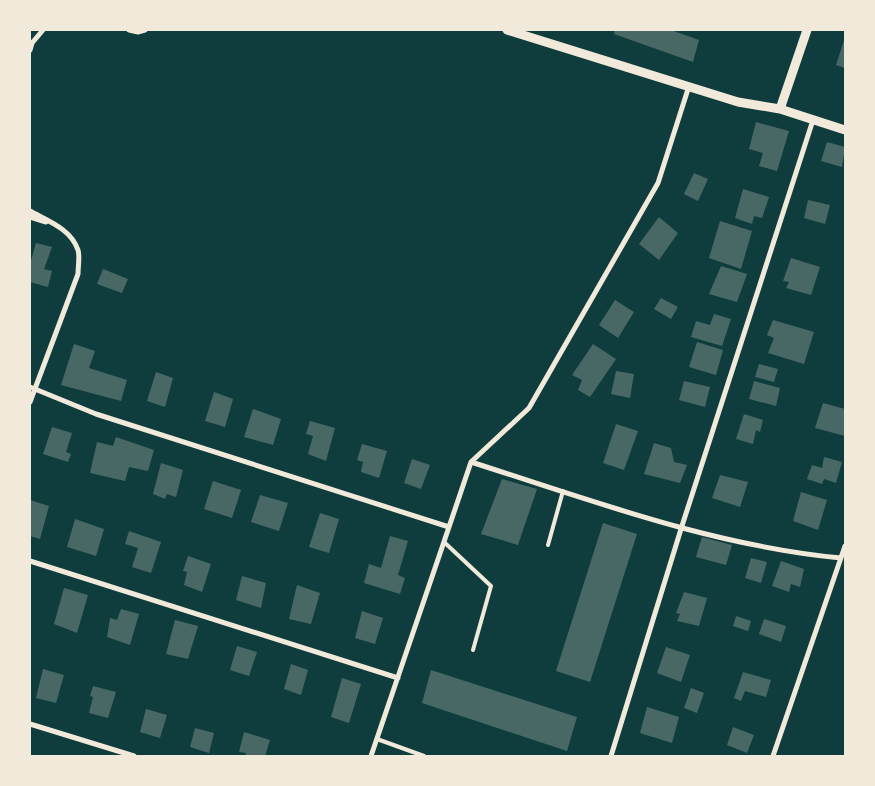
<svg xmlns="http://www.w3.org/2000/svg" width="875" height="786" font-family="Manrope,sans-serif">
<rect width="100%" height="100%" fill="#0f3d3e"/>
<path fill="#486865" d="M615,30H671L699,40L693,62L614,34Z
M845,37V68L836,65Z
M756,122L789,131L777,171L759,166L763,153L749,149Z
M827,142L845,147L842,167L821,161Z
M694,173L708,179L698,201L684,194Z
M743,189L769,197L762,218L754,216L752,224L735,218Z
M808,200L830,205L825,224L804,218Z
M659,217L678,233L659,260L639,244Z
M720,221L752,231L741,269L709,258Z
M36,243L52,247L44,269L52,271L48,287L30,282V264Z
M791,258L820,267L811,295L786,288L789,282L783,281Z
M721,266L747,274L737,302L709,294Z
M103,269L128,279L122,293L97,284Z
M661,298L678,307L671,319L654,309Z
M615,300L634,312L618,338L599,325Z
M714,314L731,319L722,346L691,337L696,321L710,325Z
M773,320L814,332L804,364L768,353L774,338L767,335Z
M697,342L723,350L716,375L689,367Z
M74,344L95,351L89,368L127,380L121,401L61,385Z
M593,344L616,359L590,397L578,390L582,380L572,375Z
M759,364L778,369L774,382L755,377Z
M616,371L634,374L630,398L611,394Z
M156,372L173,378L165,407L147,401Z
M684,381L710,387L705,407L679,400Z
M754,381L780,388L776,406L749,399Z
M214,392L233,399L225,427L205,421Z
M823,403L845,409V436L815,428Z
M253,409L281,419L273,445L244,437Z
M744,414L763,420L760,432L756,430L753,444L736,439Z
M310,421L335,428L326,461L308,454L313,436L306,434Z
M616,424L638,431L624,470L603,463Z
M52,427L72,433L66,452L71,454L68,462L43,454Z
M116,437L154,450L148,471L129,467L125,481L90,473L97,442L113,446Z
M654,443L671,448L674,462L687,465L680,483L644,474Z
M362,444L387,451L379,478L361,472L363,462L357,460Z
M824,457L842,462L836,483L824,479L822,484L807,479L812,465L822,468Z
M412,459L430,465L421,489L404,483Z
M161,463L183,470L176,497L167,494L165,499L153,494Z
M720,475L748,482L740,507L712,498Z
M502,479L537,489L518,545L481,534Z
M213,481L241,490L232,518L204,509Z
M801,492L827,500L818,530L793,521Z
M260,495L288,503L279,531L251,522Z
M30,500L49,506L40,539L30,536Z
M320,513L339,519L329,553L309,547Z
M75,519L104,529L96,556L67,547Z
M603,523L637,534L590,682L556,671Z
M129,531L161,542L151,573L132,567L138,548L125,544Z
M390,536L408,541L398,575L405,578L400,594L364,583L369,564L381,568Z
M702,537L732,545L726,565L696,557Z
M188,556L211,564L202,592L184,585L187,572L183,571Z
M751,558L767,562L761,583L745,578Z
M781,561L804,569L800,587L791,584L789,592L772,586Z
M242,576L266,583L261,608L236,600Z
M297,585L320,593L311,624L289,619Z
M64,588L88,595L77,633L54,624Z
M684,592L707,598L699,626L677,621L680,614L676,613Z
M121,609L139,614L130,645L107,637L110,618L117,620Z
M362,611L383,618L375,644L355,638Z
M736,616L751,621L748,631L733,626Z
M764,619L786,626L781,642L759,634Z
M175,620L198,626L188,659L166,654Z
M237,646L257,652L249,676L230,670Z
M666,647L690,655L681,682L657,673Z
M291,664L308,670L301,695L284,689Z
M43,669L64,675L56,703L36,698Z
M431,670L577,717L567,751L422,703Z
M743,672L771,680L766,697L745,691L741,701L734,698Z
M342,678L361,684L349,723L331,717Z
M93,686L116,692L108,718L89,713L93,697L90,696Z
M691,688L704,693L697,713L684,708Z
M647,707L679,717L672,743L640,733Z
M146,709L167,715L160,738L140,732Z
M733,727L754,735L747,753L727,745Z
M195,728L214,733L209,753L190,747Z
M244,732L270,740L265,756H245L246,753L239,752Z"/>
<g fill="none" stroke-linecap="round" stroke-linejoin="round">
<path stroke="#f1e9da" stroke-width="4" d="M444,542L491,586L473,650
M548,545L563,491
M377,739L424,756"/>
<path stroke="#f1e9da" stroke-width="5" d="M129,30L138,32L145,30
M30,50L32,43L43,30
M30,211C48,221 71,229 78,250C80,256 78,267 78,274L30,402
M30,217L46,222
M30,387L96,414L449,527L471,462L529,408L658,183L689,86
M471,462C593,501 714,546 841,558
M30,561L398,678
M30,724L134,756
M371,756L449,527
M611,756L681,529L813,120
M773,756L845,546"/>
<path stroke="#f1e9da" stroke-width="9" d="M507,30L738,102L780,109L845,130
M780,109L807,30"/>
</g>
<rect width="875" height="786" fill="none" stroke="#f1e9da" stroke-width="62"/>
</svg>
